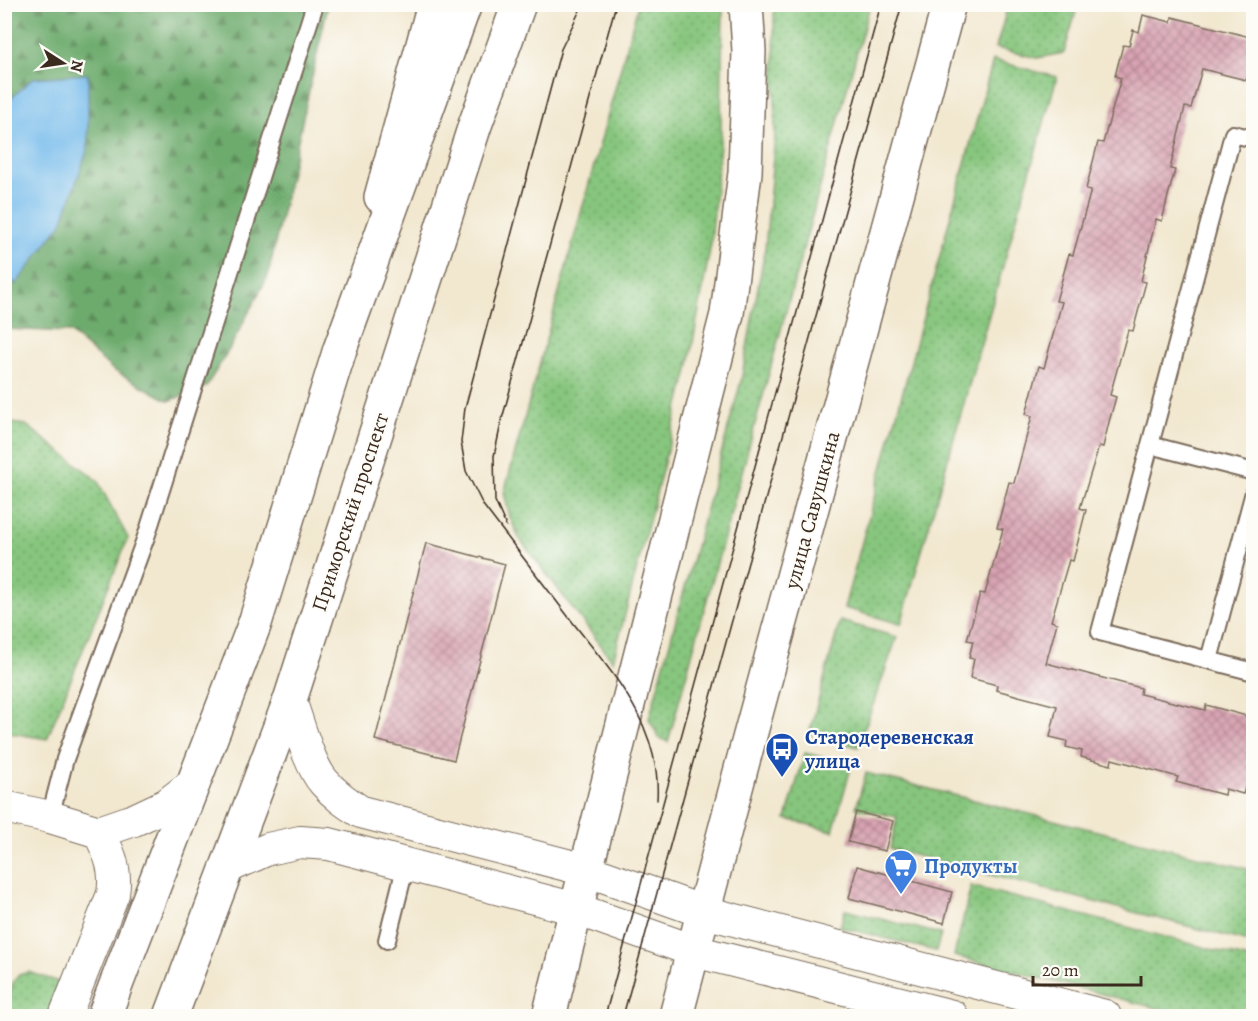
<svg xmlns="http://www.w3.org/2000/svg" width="1258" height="1021" font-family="Alegreya,serif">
<defs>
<pattern id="grass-dots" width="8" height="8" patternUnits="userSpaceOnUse" patternTransform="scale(1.5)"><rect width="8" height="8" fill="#87c67e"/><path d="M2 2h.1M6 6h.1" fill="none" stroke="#70a167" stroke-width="1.8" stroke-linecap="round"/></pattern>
<pattern id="forest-firs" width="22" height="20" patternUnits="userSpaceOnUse" patternTransform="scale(1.5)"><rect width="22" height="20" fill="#6dab6d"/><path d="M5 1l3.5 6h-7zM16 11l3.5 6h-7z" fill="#5b8b59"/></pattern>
<pattern id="building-cross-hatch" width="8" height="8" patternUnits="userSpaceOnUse" patternTransform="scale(1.5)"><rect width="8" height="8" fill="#d8a3b2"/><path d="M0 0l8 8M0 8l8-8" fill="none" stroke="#b08590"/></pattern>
</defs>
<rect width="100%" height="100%" fill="#fdfcf7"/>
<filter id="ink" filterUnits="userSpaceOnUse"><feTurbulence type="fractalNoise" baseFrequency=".0167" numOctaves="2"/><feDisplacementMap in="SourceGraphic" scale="12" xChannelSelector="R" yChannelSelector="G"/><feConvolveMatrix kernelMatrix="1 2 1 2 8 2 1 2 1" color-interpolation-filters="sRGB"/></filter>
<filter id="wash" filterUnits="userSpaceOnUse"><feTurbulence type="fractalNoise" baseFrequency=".008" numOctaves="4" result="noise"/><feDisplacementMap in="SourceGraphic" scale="24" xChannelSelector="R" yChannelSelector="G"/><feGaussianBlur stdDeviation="1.35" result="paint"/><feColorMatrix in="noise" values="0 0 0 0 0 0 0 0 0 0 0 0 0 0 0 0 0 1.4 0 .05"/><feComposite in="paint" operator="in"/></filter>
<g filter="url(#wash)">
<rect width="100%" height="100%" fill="#f2e8d0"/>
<path fill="url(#grass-dots)" stroke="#61784e" stroke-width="1.5" d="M638,5H723L721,133L711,244L688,370L613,661L519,538L510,517L504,493Z
M774,5H870L668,742L659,738L649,719L741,381L765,249L775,134Z
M1008,5H1078L1064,53L1037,58L996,48Z
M993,60L1057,77L901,624L844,608Z
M4,422L26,425L97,480L128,538L47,739L5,732Z
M840,621L897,637L858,747L809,734Z
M805,753L852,764L833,831L786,819Z
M866,773L1253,870V943L890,849L897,817L856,808Z
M971,886L1253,960V1016H1187L954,956Z
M845,910L941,934L936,951L840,927Z
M29,972L59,982L47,1016H5L13,982L19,975Z"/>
<path fill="url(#forest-firs)" stroke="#546a46" stroke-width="1.5" d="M5,5H328L268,276L230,348L206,387L169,401L113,370L70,332L5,329V273L15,284L88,75L33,78L5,104Z"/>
<path fill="#75bbec" stroke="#587285" stroke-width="1.5" d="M88,74V148L62,223L16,284L5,273V104L33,78Z"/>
<g id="blocks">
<path fill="url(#building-cross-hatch)" d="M1143,15L1171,22L1172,17L1254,38V82L1202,69L1191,108L1185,107L1170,169L1175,170L1168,196L1162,221L1156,219L1141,281L1146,282L1133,331L1128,330L1110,395L1116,397L1109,422L1103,447L1099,446L1080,508L1086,510L1073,561L1069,560L1051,621L1057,623L1046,663L1141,688L1140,694L1205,710L1206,705L1254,718V790L1245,788L1243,794L1225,789L1224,795L1176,782L1178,777L1112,759L1111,765L1081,757L1082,751L1066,747L1067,741L1050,737L1057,706L996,690L997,685L970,678L974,659L969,658L973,641L967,640L980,593L985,594L1003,529L997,528L1009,482L1014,483L1032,416L1026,414L1039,366L1044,368L1062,302L1056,301L1069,254L1073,255L1091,190L1086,189L1098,142L1103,143L1121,78L1115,76L1123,45L1129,46L1133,30L1139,32Z
M426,543L505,564L454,760L375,740Z
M856,812L893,821L885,851L848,842Z
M857,866L952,892L944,923L849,898Z"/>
</g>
</g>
<g filter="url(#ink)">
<use href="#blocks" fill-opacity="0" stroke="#7b6c5c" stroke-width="1.5"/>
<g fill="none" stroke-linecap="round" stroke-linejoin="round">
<defs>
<path id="lane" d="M1254,139L1233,134L1100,632L1254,672
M1150,445L1254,472
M1209,660L1254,492
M50,817L65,759L147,534L315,4
M387,940L406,864"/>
<path id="street" d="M290,700C298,722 309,765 324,782C335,795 347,803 361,812L586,870L704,912L1105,1016
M4,807L50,817L99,832
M226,868L268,849L300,842L329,844L576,909L694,951L952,1016
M65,1016L113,894C117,869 110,855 99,832L134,820L166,805L194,783"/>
<path id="secondary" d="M381,197L434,4
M549,1016L727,314L745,173L749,51L746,4
M676,1016L742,765L949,4"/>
<path id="primary" d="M104,1016L255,623L340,349L465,4
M171,1016L290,700L475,125L519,4"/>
</defs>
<use href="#lane" stroke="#7b6c5c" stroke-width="20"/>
<use href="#street" stroke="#7b6c5c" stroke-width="34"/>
<use href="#secondary" stroke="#7b6c5c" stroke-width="36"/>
<use href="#primary" stroke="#7b6c5c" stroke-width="36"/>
<use href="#lane" stroke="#fff" stroke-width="16"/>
<use href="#street" stroke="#fff" stroke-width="32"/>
<use href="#secondary" stroke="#fff" stroke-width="33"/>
<use href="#primary" stroke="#fff" stroke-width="33"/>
<path stroke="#3b2a1e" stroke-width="1.5" d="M583,4L561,49L465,408L461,442L466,471L483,505C511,542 539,578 567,615C610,671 662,724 657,800
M506,526L495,501L494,456L502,419L616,4
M605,1016L881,4
M623,1016L902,4"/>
</g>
</g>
<defs>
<symbol id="bus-pin" viewBox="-11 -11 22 30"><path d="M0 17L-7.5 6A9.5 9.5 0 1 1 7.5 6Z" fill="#1a4fb4" stroke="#fdfcf7"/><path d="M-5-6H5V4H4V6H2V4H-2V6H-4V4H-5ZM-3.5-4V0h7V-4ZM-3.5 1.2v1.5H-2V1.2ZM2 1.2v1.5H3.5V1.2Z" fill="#fff"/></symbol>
<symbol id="supermarket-pin" viewBox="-11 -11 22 30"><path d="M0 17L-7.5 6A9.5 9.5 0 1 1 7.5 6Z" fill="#3f7fe0" stroke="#fdfcf7"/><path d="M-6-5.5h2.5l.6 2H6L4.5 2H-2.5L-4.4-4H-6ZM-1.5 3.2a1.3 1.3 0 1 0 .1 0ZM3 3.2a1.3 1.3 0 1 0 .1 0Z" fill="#fff"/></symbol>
</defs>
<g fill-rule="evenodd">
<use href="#bus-pin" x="763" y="730" width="38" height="52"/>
<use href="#supermarket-pin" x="882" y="847" width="38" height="52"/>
</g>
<g text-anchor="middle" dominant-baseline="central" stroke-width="4.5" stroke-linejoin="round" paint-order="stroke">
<g font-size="21" fill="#3b2a1e" stroke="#fdfcf7">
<text transform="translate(812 510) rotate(-75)">улица Савушкина</text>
<text transform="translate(350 512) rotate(-72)">Приморский проспект</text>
</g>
<g font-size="21" font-weight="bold" fill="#164399" stroke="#fdfcf7" text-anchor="start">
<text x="805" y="737">Стародеревенская<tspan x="805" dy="24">улица</tspan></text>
</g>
<g font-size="21" font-weight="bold" fill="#366cbe" stroke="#fdfcf7" text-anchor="start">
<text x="924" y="866">Продукты</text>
</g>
</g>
<rect width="1258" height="1021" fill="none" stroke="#fdfcf7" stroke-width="24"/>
<g transform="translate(63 63) rotate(102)" stroke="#fdfcf7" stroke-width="4.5" paint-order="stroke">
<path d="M0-4.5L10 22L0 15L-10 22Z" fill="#3b2a1e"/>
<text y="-9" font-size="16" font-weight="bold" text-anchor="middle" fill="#3b2a1e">N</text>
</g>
<path d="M1033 976v9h108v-9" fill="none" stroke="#3b2a1e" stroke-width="3"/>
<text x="1042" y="976" font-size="18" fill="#3b2a1e" stroke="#fdfcf7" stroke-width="4.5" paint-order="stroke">20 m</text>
</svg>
